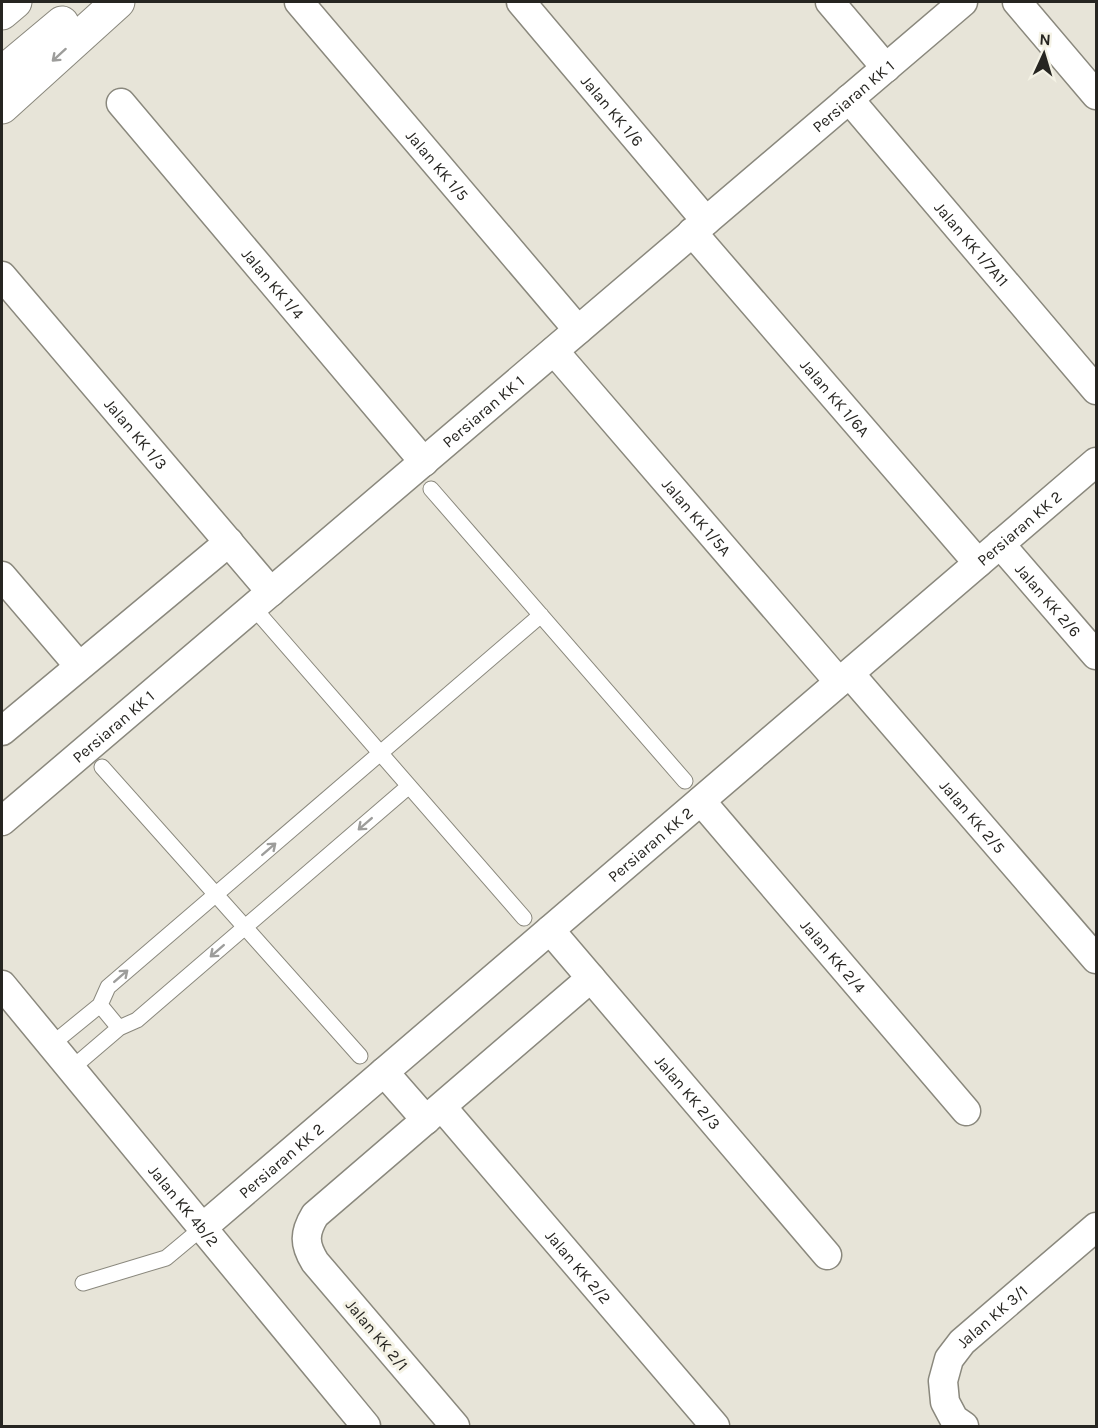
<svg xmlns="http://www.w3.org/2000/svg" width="1098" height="1428" font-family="Karla,sans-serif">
<rect width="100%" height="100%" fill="#e7e4d8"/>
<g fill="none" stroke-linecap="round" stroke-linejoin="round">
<defs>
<path id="lane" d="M431,489L685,781
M253,607L524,918
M102,767L360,1056
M100,1005L119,1028
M51,1045L100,1005L108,987L541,615
M71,1069L119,1028L137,1020L409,786
M83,1283L166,1258L202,1228"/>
<g id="street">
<path id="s1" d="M299,2L578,330"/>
<path id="s2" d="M521,2L706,221"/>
<path d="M830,2L886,68"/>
<path d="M1017,2L1096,95"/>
<path id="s3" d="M849,99L1096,390"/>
<path id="s4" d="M121,103L424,462"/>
<path id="s5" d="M692,232L978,563"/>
<path id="s6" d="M2,276L271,592"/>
<path id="s7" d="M554,351L839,682"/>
<path id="s8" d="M1000,544L1096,655"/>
<path d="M2,576L79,666"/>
<path id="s9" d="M850,674L1096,959"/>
<path d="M2,731L229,542"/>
<path id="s10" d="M701,801L966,1111"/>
<path id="s11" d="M2,821L963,2"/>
<path id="s12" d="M550,930L827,1255"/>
<path id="s13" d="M2,985L366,1426"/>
<path d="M384,1072L426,1120"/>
<path id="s14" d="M442,1107L715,1426"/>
<path id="s15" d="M202,1228L1096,462"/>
<path d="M455,1426L315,1262C304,1244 304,1233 315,1215L591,978"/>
<path id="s16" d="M964,1426L954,1419L945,1402L943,1381L949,1359L962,1342L1096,1227"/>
</g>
<path id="primary" d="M2,13L15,2
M2,73L62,23
M2,107L118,2"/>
</defs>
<use href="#lane" stroke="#8a887d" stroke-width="17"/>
<use href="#street" stroke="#8a887d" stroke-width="31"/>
<use href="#primary" stroke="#8a887d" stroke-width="35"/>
<use href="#lane" stroke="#fff" stroke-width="15"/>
<use href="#street" stroke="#fff" stroke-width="28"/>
<use href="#primary" stroke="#fff" stroke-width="33"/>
</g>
<defs><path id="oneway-shaft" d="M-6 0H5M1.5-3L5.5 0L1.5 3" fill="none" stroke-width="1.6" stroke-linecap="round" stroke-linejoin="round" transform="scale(1.5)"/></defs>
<g stroke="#9d9d9b">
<use href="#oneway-shaft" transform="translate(59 55) rotate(138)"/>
<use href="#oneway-shaft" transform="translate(365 824) rotate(139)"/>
<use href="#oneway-shaft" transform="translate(269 849) rotate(-41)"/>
<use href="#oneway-shaft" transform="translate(217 951) rotate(139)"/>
<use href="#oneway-shaft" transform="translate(121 976) rotate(-41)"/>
</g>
<g text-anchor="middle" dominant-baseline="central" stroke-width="6" stroke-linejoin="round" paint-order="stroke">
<g font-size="16" fill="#262521" stroke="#f4f2e5">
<text stroke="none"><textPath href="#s11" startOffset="1118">Persiaran KK 1</textPath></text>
<text stroke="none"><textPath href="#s2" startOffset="142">Jalan KK 1/6</textPath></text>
<text stroke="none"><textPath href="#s1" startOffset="214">Jalan KK 1/5</textPath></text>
<text stroke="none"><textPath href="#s3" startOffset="190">Jalan KK 1/7A11</textPath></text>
<text stroke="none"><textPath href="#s4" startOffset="236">Jalan KK 1/4</textPath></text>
<text stroke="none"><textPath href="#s5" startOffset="219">Jalan KK 1/6A</textPath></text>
<text stroke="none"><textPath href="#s11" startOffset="632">Persiaran KK 1</textPath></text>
<text stroke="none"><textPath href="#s6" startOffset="207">Jalan KK 1/3</textPath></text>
<text stroke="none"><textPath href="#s7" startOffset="219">Jalan KK 1/5A</textPath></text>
<text stroke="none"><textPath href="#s15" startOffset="1076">Persiaran KK 2</textPath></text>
<text stroke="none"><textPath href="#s8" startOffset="74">Jalan KK 2/6</textPath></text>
<text stroke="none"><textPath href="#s11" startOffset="146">Persiaran KK 1</textPath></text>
<text stroke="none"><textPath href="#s9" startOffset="188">Jalan KK 2/5</textPath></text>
<text stroke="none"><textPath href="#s15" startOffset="590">Persiaran KK 2</textPath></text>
<text stroke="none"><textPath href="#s10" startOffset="204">Jalan KK 2/4</textPath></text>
<text stroke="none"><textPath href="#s12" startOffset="213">Jalan KK 2/3</textPath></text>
<text stroke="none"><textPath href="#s15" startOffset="104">Persiaran KK 2</textPath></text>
<text stroke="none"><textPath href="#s13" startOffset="286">Jalan KK 4b/2</textPath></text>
<text stroke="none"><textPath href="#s14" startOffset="210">Jalan KK 2/2</textPath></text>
<text stroke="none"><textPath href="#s16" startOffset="136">Jalan KK 3/1</textPath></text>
<text transform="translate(377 1335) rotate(50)">Jalan KK 2/1</text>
</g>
</g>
<rect width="1098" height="1428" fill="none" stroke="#262521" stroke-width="6"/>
<g transform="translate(1044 54) rotate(4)" stroke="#f4f2e5" stroke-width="4.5" paint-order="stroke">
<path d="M0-4.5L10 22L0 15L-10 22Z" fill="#262521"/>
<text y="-9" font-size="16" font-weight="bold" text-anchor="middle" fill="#262521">N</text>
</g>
</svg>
